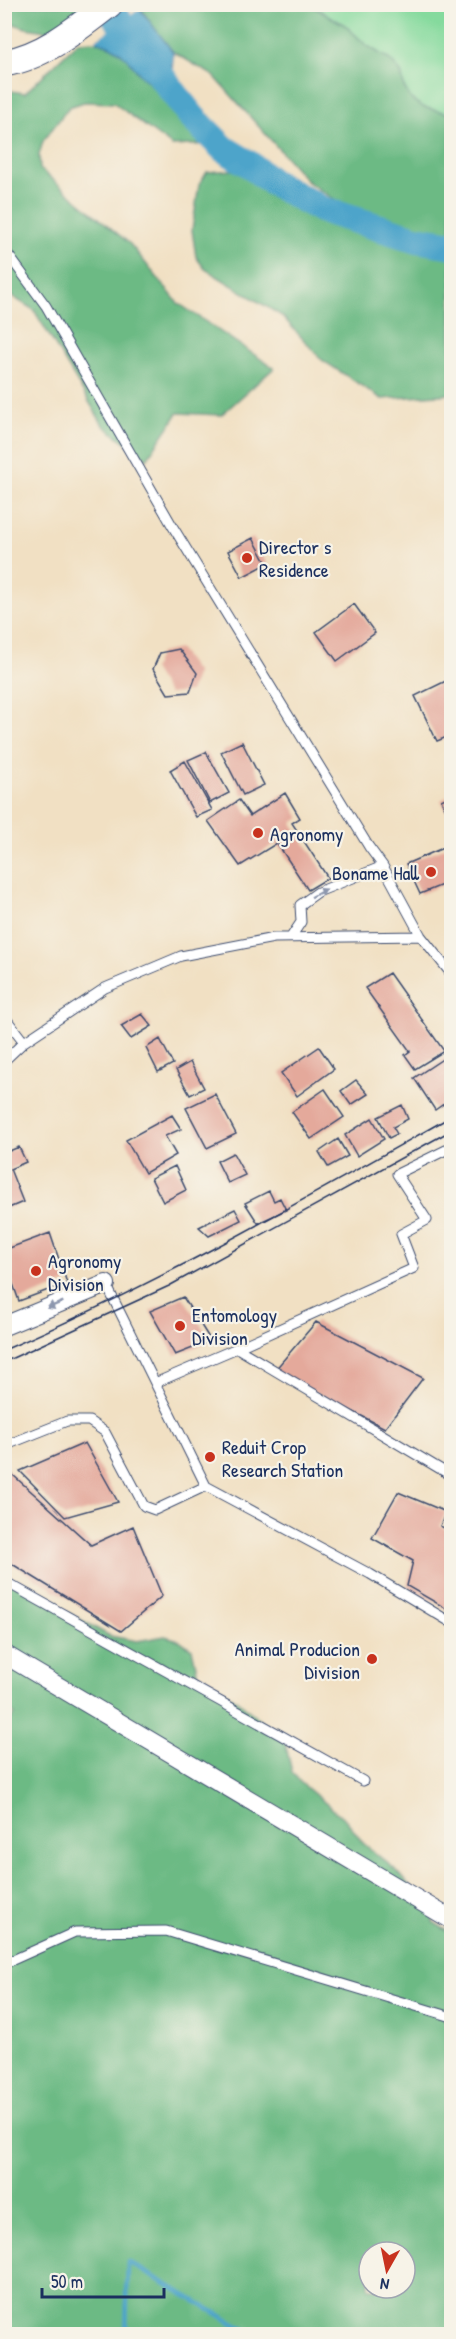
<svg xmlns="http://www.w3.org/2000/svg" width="456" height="2339" font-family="'Patrick Hand',sans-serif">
<rect width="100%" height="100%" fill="#f7f3e8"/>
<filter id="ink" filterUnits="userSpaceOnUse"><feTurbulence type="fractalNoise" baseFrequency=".0167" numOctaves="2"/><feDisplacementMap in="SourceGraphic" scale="12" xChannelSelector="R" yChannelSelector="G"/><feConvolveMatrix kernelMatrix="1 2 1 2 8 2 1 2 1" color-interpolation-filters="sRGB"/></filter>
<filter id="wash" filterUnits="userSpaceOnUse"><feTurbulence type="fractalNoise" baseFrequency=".008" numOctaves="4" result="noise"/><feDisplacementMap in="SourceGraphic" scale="24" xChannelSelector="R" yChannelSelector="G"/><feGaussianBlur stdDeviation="1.35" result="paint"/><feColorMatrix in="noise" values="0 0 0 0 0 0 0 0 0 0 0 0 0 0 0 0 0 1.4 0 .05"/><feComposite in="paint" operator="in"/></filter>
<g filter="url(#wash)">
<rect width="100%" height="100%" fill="#f1e0c3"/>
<path fill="#85da9d" stroke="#50847e" stroke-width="1.5" d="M310,5H451V114L422,107L411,99L404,87L401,72L390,60L366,45L345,25Z"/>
<path fill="#6cba84" stroke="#447471" stroke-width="1.5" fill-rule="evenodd" d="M4,5H82L88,13L57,33L26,28L5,21Z
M139,5H310L345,25L366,45L390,60L401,72L404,87L411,99L423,107L451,114V235L417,226L361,217L308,182L214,76L173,52L155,30Z
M94,41L109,44L122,52L152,86L174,93L210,116L212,144L172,146L114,103L84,102L69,107L43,141L39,155L40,169L130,244L178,303L274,368L221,415L178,413L147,459L103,425L34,310L5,292L4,90L25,93L78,42Z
M247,169L313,212L363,225L384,234L428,244L451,254V394L382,399L322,360L282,316L205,269L196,257L192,230L199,185L207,172Z
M5,1578L110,1636L137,1641L165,1636L179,1640L192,1649L198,1675L237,1700L285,1742L292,1772L300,1782L347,1821L363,1843L398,1872L434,1914L433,1922L451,1933V2334H5L4,1732L14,1714L5,1708ZM369,2252H405V2288H369Z"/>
<path fill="#4ea4ca" stroke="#346a94" stroke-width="1.5" d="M137,5L173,52L172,73L177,86L174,93C167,91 157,89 152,85C127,67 129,48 94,41Z
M361,217L417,226L451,235V254C423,242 392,237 363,225Z"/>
<path fill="#f1e0c3" d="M133,4L144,6L94,41L91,39Z"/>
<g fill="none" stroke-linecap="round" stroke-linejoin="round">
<path stroke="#4ea4ca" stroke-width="4.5" d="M126,2334L128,2262L252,2334"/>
<path stroke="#4ea4ca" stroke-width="28" d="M106,4L193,118L224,149L249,164L272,182L323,210L416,239L452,245"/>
</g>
<g id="blocks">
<path fill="#e4a99b" d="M253,538L267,564L242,577L228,551Z
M354,604L375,633L337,661L316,632Z
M179,649L197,673L190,692L168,694L153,669L160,653Z
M450,679L452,735L437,741L415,696Z
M242,742L264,785L243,795L221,752Z
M206,752L229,793L210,803L188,760Z
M185,761L212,810L196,817L170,770Z
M285,793L300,818L292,823L328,878L308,890L277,843L240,866L208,821L239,800L250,816Z
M452,795V821L441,800Z
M452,844V881L420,894L406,864Z
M389,973L444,1051L415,1069L405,1055L410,1051L365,988Z
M142,1014L152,1026L131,1039L121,1026Z
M160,1039L173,1064L158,1072L146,1048Z
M319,1047L334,1069L297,1096L281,1073Z
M444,1058L452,1071V1098L435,1110L414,1078Z
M190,1062L204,1088L190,1095L176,1070Z
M356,1080L368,1094L351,1105L341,1091Z
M325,1089L344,1117L311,1139L292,1112Z
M215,1094L236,1134L207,1148L186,1108Z
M402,1105L408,1119L393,1127L397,1134L389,1138L378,1117Z
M172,1115L181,1129L165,1136L176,1155L145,1173L126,1140Z
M372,1118L384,1139L357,1156L345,1135Z
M338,1139L348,1156L328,1167L319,1152Z
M4,1145L7,1152L19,1147L26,1162L10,1169L23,1202L4,1210Z
M233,1153L245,1175L228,1183L217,1161Z
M175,1166L186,1190L163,1202L151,1178Z
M269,1191L274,1201L280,1198L286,1210L258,1223L245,1203Z
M235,1209L241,1220L209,1236L199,1227Z
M50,1233L67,1283L19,1301L4,1258V1250Z
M183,1297L211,1341L175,1355L150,1311Z
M316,1322L423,1378L385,1428L274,1371Z
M85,1443L118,1502L65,1517L20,1471Z
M4,1467L91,1545L133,1526L162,1596L121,1631L4,1559Z
M398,1492L446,1512L440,1526L452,1532V1612L407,1586L413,1561L372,1538Z"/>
</g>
</g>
<g filter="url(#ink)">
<use href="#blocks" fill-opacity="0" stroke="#3b4a6d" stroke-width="1.5"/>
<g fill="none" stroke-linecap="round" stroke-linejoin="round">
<defs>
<path id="service" d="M4,249L46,306L173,527L369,847L383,866L421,936L452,975
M291,937L301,922L300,905L318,892L383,866
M4,1016L24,1042
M4,1061L24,1042L105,988L181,956L274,938L421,936
M106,1284L206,1486
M237,1348L452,1476
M155,1383L237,1348L414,1268L401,1234L427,1220L397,1174L452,1147
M4,1446L67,1421H89L105,1432L144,1506L155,1510L206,1486L370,1574L452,1623
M4,1581L363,1781
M4,1964L75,1932L166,1931L452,2017"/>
<path id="minor" d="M4,1326L106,1284
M4,1654L452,1920"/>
<path id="secondary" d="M4,63C43,57 78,28 109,4"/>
</defs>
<use href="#service" stroke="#3b4a6d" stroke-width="11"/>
<use href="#minor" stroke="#3b4a6d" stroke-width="20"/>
<use href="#secondary" stroke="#3b4a6d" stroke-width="29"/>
<use href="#service" stroke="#fff" stroke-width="9"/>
<use href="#minor" stroke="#fff" stroke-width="18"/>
<use href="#secondary" stroke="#fff" stroke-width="27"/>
<path stroke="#1b2f5e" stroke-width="1.5" d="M4,1350C160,1283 305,1199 452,1116
M4,1362L169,1286L452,1130"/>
</g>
<defs><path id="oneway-solid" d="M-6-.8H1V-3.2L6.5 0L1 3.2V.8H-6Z" transform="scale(1.5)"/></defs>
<g fill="#8d97ae">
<use href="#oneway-solid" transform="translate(319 893) rotate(-28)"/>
<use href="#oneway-solid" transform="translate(55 1305) rotate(158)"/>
</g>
</g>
<g fill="#c8321e" stroke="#f7f3e8" stroke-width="2">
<circle cx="247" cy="558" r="6"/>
<circle cx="258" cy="833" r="6"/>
<circle cx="431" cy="872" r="6"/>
<circle cx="36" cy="1271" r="6"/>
<circle cx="180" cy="1326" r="6"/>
<circle cx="210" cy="1457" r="6"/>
<circle cx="372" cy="1659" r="6"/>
</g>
<g text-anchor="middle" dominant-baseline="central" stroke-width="4.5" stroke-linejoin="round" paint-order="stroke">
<g font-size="20" fill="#1b2f5e" stroke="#f7f3e8" text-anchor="start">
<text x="259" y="546">Director s<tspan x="259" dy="23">Residence</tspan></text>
<text x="270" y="833">Agronomy</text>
<text x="419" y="872" text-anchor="end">Boname Hall</text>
<text x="48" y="1260">Agronomy<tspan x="48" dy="23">Division</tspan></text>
<text x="192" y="1314">Entomology<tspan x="192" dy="23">Division</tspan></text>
<text x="222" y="1446">Reduit Crop<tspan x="222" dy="23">Research Station</tspan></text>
<text x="360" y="1648" text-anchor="end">Animal Producion<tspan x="360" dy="23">Division</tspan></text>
</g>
</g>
<rect width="456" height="2339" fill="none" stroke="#f7f3e8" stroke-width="24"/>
<g transform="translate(387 2270) rotate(189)"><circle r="28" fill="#f7f3e8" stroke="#9fa5b1" stroke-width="1.5"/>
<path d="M0-4.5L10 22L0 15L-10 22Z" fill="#c8321e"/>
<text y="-9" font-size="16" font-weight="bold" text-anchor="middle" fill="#1b2f5e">N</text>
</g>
<path d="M42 2288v9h122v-9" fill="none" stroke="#1b2f5e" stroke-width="3"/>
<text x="51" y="2288" font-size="18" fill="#1b2f5e" stroke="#f7f3e8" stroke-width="4.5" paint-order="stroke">50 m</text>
</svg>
